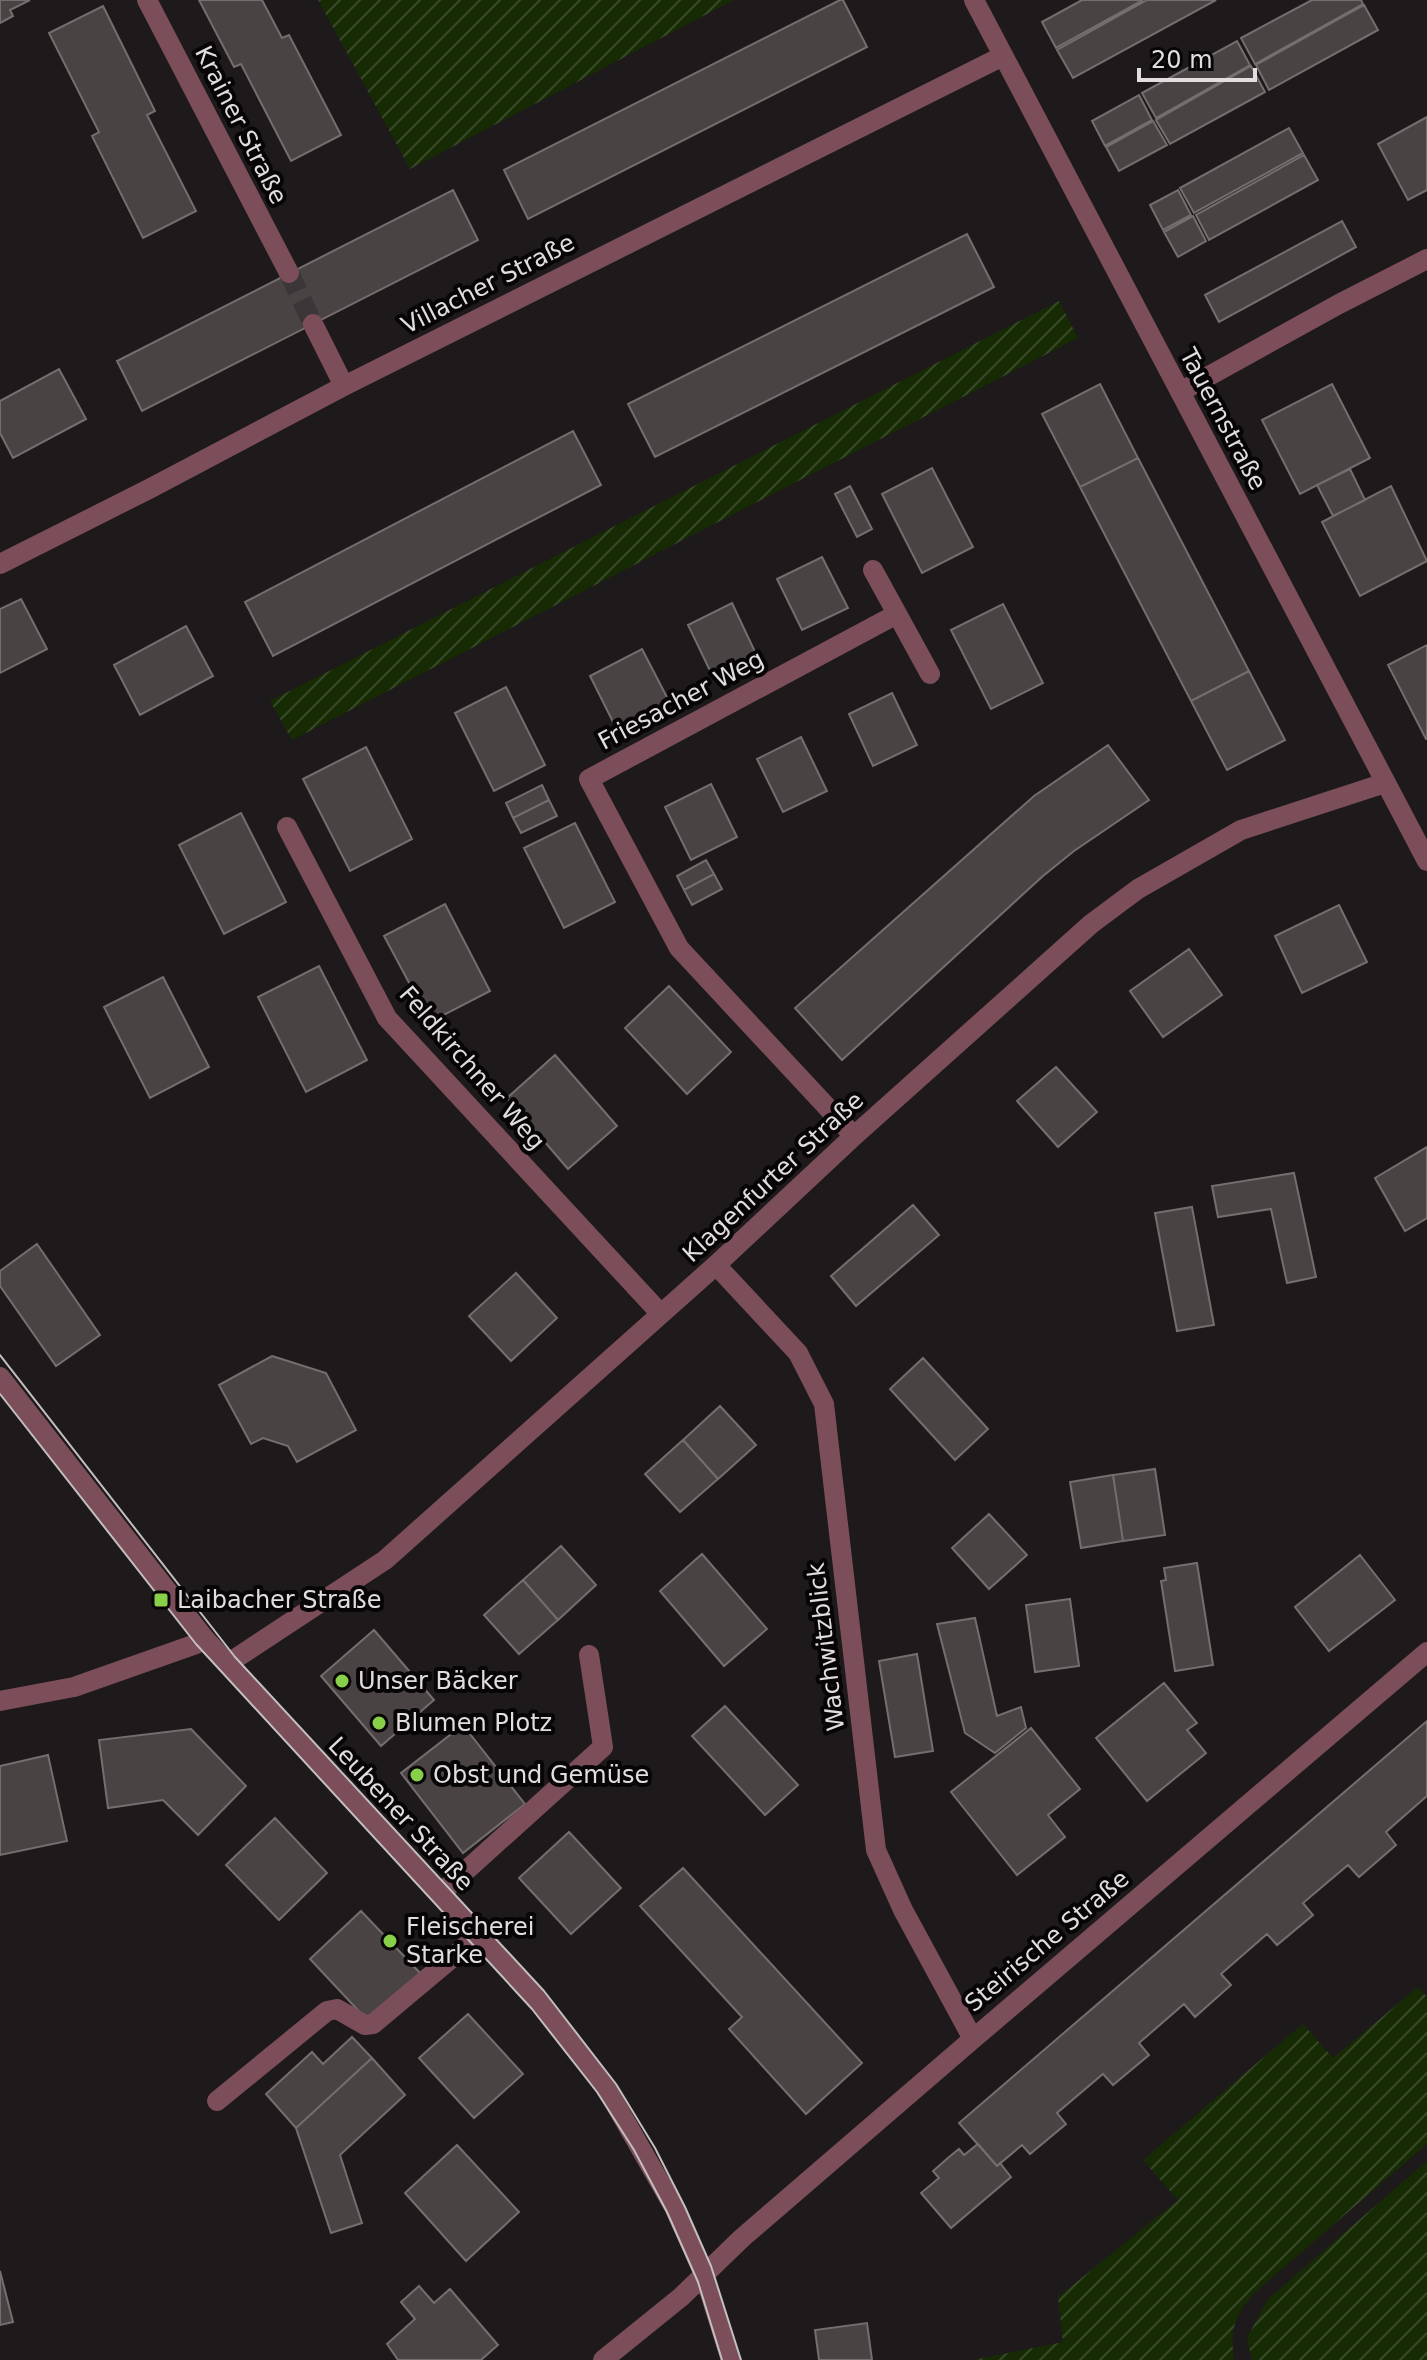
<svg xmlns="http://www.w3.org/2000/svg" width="1427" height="2360" font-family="'DejaVu Sans',sans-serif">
<defs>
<pattern id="garden-furrows" width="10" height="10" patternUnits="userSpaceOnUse" patternTransform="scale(2)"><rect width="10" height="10" fill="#162b04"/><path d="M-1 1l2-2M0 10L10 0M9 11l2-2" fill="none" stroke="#384928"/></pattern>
</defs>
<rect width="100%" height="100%" fill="#1e191a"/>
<path fill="url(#garden-furrows)" d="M318,0H734L410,169Z
M1059,301L1078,338L292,740L270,701Z
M1418,1987L1427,1997V2144L1254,2293C1234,2316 1230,2330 1234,2360H973L1063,2342L1058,2297L1178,2200L1143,2160L1303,2024L1333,2058Z
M1427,2161V2360H1252L1247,2338L1267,2300Z"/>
<path fill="#494344" stroke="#746e6f" stroke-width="2" d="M0,0H30L10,10L13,16L0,23Z
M199,0H262L282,38L289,35L341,135L291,161L241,64L234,67Z
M840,0H843L867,47L528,219L504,170Z
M1082,0H1143L1056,48L1042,22Z
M1147,0H1216L1073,78L1057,50Z
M1312,0H1361L1363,4L1255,64L1241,38Z
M1364,5L1378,30L1269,90L1256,65Z
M103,6L155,111L147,115L196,211L143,238L92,136L99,132L49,33Z
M1237,41L1250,65L1156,118L1142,93Z
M1251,66L1265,92L1170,144L1156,120Z
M1139,95L1152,120L1105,146L1092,121Z
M1427,117V190L1408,200L1378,144Z
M1153,121L1167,145L1119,171L1106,147Z
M1289,128L1303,153L1194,213L1180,188Z
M1304,155L1318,180L1209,240L1196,215Z
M453,190L478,240L142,411L117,361Z
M1178,190L1191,215L1163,230L1150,205Z
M1193,216L1206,241L1178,257L1164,232Z
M1342,221L1356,247L1219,322L1205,295Z
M967,234L994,287L655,457L628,404Z
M59,369L86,419L13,458L0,433V401Z
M1100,384L1138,458L1080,487L1042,414Z
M1332,384L1370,458L1300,494L1262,420Z
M573,431L601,485L273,656L245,602Z
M1138,458L1249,671L1191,701L1080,487Z
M932,468L973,547L922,573L882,494Z
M1350,469L1365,500L1333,516L1317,485Z
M850,486L872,529L857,537L835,494Z
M1391,486L1427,561L1360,596L1322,522Z
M822,557L848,608L802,630L777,579Z
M21,599L47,649L0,673V609Z
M732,603L757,656L713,677L688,625Z
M1003,604L1043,683L991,709L951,630Z
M186,626L213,676L140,715L114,665Z
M1427,645V739H1426L1388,665Z
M642,649L669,701L616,728L590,676Z
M1249,671L1285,740L1227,770L1191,701Z
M506,687L545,765L494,791L455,713Z
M892,693L917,745L873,766L849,714Z
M801,737L827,791L783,812L757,759Z
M1108,745L1149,800L1074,851L1043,876L842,1060L795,1008L1034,796Z
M366,747L412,839L350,871L303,779Z
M711,784L737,837L691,860L665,807Z
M542,785L549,800L513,818L506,803Z
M549,800L557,816L521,833L513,818Z
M241,813L286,902L224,934L179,845Z
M575,823L615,902L564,928L524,848Z
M706,860L714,874L684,890L677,876Z
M714,874L722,889L692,905L684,890Z
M445,904L490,991L430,1022L384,936Z
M1339,905L1367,962L1302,993L1275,936Z
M1189,949L1222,995L1163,1037L1130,991Z
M319,966L367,1060L306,1092L258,997Z
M163,977L209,1067L150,1098L104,1007Z
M669,986L731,1052L687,1094L625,1028Z
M555,1055L617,1126L568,1169L507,1098Z
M1056,1067L1097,1112L1058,1147L1017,1101Z
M1427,1147V1218L1405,1231L1375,1178Z
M1294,1173L1316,1277L1287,1283L1271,1209L1218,1217L1212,1186Z
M913,1205L939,1235L856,1306L831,1276Z
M1192,1207L1214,1325L1177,1331L1155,1213Z
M37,1244L100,1335L56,1366L0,1286V1271Z
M516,1273L557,1318L511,1361L469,1316Z
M272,1356L326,1373L356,1430L297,1462L288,1446L263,1438L251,1444L219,1385Z
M923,1358L988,1429L955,1460L890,1389Z
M720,1406L756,1445L718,1479L683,1440Z
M683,1440L718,1479L680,1512L645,1474Z
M1155,1469L1165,1535L1123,1541L1113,1475Z
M1113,1475L1123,1541L1081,1548L1070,1482Z
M989,1514L1027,1555L989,1589L952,1548Z
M561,1546L596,1585L558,1620L523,1580Z
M702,1554L767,1629L724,1666L660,1591Z
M1360,1555L1395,1600L1329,1651L1295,1607Z
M1197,1563L1213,1665L1175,1671L1161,1581L1166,1580L1164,1568Z
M523,1580L558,1620L519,1654L484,1615Z
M1070,1599L1079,1666L1035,1672L1026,1605Z
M975,1618L997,1716L1021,1707L1026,1728L995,1753L965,1733L937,1624Z
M374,1630L434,1700L381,1746L321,1676Z
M917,1654L933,1751L895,1757L879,1661Z
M1164,1683L1197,1723L1187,1730L1206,1753L1147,1801L1096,1738Z
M725,1706L798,1785L765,1815L692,1736Z
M1427,1721V1796L1386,1832L1396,1845L1359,1877L1348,1865L1303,1903L1313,1915L1277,1945L1267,1934L1221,1974L1231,1985L1195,2017L1184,2004L1139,2043L1149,2055L1113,2085L1103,2074L1057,2113L1066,2124L1030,2154L1022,2145L997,2166L959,2123Z
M463,1725L525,1804L463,1853L401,1773Z
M1031,1728L1080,1789L1048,1815L1065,1837L1017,1875L951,1792Z
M191,1729L246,1786L198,1835L163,1800L108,1808L99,1740Z
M48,1755L67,1841L0,1855V1766Z
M275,1818L327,1873L279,1920L226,1865Z
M569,1832L621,1888L571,1934L519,1878Z
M683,1868L862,2063L806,2114L729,2029L742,2017L640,1906Z
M361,1911L421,1974L369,2022L310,1959Z
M468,2014L523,2074L474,2118L419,2058Z
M352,2037L372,2058L296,2128L266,2094L312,2052L323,2064Z
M372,2058L405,2095L340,2155L362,2223L331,2233L296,2128Z
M978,2144L997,2166L1000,2163L1011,2177L951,2228L921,2193L939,2178L933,2171L949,2157L959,2149L964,2155Z
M457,2145L519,2212L466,2261L405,2193Z
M0,2271L13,2322L0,2325Z
M419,2286L434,2303L450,2289L498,2345L481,2360H398L387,2344L415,2319L401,2302Z
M867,2323L872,2360H819L815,2330Z"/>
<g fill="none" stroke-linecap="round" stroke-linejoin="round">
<path stroke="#3b3738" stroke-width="20" stroke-dasharray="20 10" stroke-linecap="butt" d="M289,273L313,324"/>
<path stroke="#7b4e59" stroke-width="20" d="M147,0L289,273
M974,0L1427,861
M313,324L344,386
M1180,392L1339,304L1427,259
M0,564L149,489L344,386L1003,56
M873,570L930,674
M287,827L387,1018L661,1314
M854,1136L679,948L589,779L897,614
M716,1265L798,1353L824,1404L876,1850L903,1910L973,2039
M0,1377L204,1638L537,1999L605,2086L674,2207L704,2274L731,2360
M227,1664L385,1560L716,1265L854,1136L1091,924L1138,889L1241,830L1385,783
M0,1701L74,1687L196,1644L204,1638
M440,1894L603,1747L589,1655
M217,2101L327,2011L337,2009L365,2025L373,2024L478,1936
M603,2360L681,2297L742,2238L973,2039L1427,1652"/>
<path stroke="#c3bfc0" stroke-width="2" d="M0,1355L235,1657L544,1991L616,2084L655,2148L685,2207L711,2266L741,2360
M0,1394L196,1644L532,2009L597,2092L634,2150L667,2212L698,2282L722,2360"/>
</g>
<g fill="#88cf4a" stroke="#070506" stroke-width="3">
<rect x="153" y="1592" width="16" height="16" rx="4"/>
<circle cx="342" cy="1681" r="8"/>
<circle cx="379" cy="1723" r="8"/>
<circle cx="417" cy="1775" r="8"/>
<circle cx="390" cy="1941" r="8"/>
</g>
<g text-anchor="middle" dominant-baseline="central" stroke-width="8" stroke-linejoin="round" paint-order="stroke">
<g font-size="24" fill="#e2dedf" stroke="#070506">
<text transform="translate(241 125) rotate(63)">Krainer Straße</text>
<text transform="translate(488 284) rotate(-27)">Villacher Straße</text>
<text transform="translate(1223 419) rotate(62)">Tauernstraße</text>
<text transform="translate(681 700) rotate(-28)">Friesacher Weg</text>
<text transform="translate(472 1068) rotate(49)">Feldkirchner Weg</text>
<text transform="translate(773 1177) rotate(-43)">Klagenfurter Straße</text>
<text transform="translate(826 1647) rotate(-97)">Wachwitzblick</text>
<text transform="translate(401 1814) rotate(47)">Leubener Straße</text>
<text transform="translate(1047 1941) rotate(-40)">Steirische Straße</text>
</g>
<g font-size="24" fill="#e2dedf" stroke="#070506" text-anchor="start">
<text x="177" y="1600">Laibacher Straße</text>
<text x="358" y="1681">Unser Bäcker</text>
<text x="395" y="1723">Blumen Plotz</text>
<text x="433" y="1775">Obst und Gemüse</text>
<text x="406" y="1927">Fleischerei<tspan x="406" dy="28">Starke</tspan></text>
</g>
</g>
<path d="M1139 68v12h116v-12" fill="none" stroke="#e2dedf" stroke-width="4"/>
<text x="1151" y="68" font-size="24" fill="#e2dedf" stroke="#070506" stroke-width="6" paint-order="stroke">20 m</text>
</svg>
